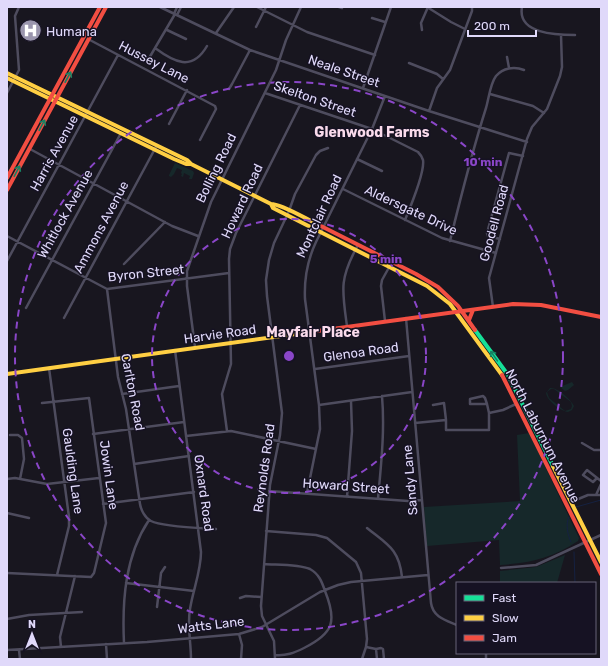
<svg xmlns="http://www.w3.org/2000/svg" width="608" height="666" font-family="Rubik,sans-serif">
<rect width="100%" height="100%" fill="#18161f"/>
<path fill="#16282a" fill-rule="evenodd" d="M175,163L193,171L194,173L192,179H189L190,176L184,173L183,177L181,176L182,174L181,173L182,170L177,168L174,174L171,177L169,176V175Z
M572,382L574,385L568,390L565,391L560,387Z
M550,388C557,387 571,399 574,406L572,410L568,412C561,411 547,401 546,393ZM551,389H554L571,402L572,406L571,409L565,411L549,398L547,392Z
M529,433L579,538L578,541C553,558 530,563 500,565L499,540L427,546L424,507L520,501L517,435Z
M565,555L557,583H500V571L536,567Z"/>
<g fill="none" stroke-linecap="round" stroke-linejoin="round">
<path stroke="#152141" stroke-width="1" d="M576,507L601,500
M569,517C565,524 568,536 571,542
M574,552L575,583"/>
<path stroke="#4e4c5e" stroke-width="2.5" d="M160,7L250,50L429,111L527,142
M257,7L307,32L375,55
M339,7L342,8
M427,7L451,22L465,29
M522,7C517,34 557,35 575,35
M174,14L177,7
M175,14L155,48C174,62 192,72 207,46
M177,15L181,7
M372,18L385,22
M256,27L266,7
M167,30L186,39
M422,30L421,23L428,7
M216,33L234,7
M88,39L215,106L216,109L200,140
M507,57L509,68
M148,60L155,48
M409,63L437,74L443,79
M363,88L391,7
M229,89L232,84L250,50
M7,93L19,70L15,16L19,7
M265,93L372,129L418,152C420,154 422,157 423,160C425,172 410,208 405,220
M490,94L533,106L544,113
M429,111L437,88L450,70L472,11V7
M169,124L187,90
M30,149L172,226L198,236
M357,159L382,171
M343,189L442,238L496,253
M7,236L107,289L229,273
M500,239L488,236L487,233L509,153L523,156
M450,241C461,196 472,152 486,108C489,98 490,84 496,76C503,68 514,66 524,70
M7,261L118,55
M124,264L165,222
M107,289L118,377L126,409L140,504C141,510 145,518 151,521C163,527 201,528 216,529
M493,307L489,278L527,139L532,127L547,109L560,76L562,67L561,35
M26,308L121,133
M64,318L157,145
M406,318L431,603C433,617 445,620 457,625
M385,321L381,286L382,280L392,262
M347,326C342,290 339,279 358,245
M195,347L187,286V271L211,202L276,70L286,40L301,7
M175,350L201,552C201,571 193,590 190,609C187,626 191,642 191,659
M49,368L69,517V526L57,575
M315,369L409,356
M122,394L179,386
M483,396L485,398L487,404H470V399Z
M487,404L489,413
M319,405L412,392
M433,405L444,403L446,420
M415,423L446,420V430H489V413L503,410L516,404
M227,431L222,394L231,364L229,259L230,249L236,233L300,105
M93,434L184,422
M10,435H18L22,438L24,459L20,479
M186,436L231,431L316,449
M582,443L594,450H601
M134,464L189,456
M597,478L593,482L583,475L587,470L601,481
M7,479L15,478L47,484L99,478
M269,491L408,501L421,500
M307,493L320,429L319,405L305,299C304,278 307,261 316,242L372,129L385,96
M596,495L601,484
M347,497L352,431L351,401
M378,499C381,465 385,431 382,396
M571,502L588,495H601
M103,504L194,492
M7,513L29,518
M367,528C388,545 399,549 402,577
M266,531L316,535L327,538L356,562L361,573L367,639L366,647L362,659
M264,564C276,565 298,564 310,569C319,574 322,582 325,591C337,621 334,633 304,648C294,653 286,656 275,655
M501,568L536,565L601,535
M7,573L91,577L94,573L105,527L106,523L89,398L42,403
M126,583L194,591
M240,598L246,596L261,597
M157,607L161,573L165,567
M7,619L29,615L82,612
M239,634L242,645L241,659
M124,643C122,601 125,556 149,520
M106,644L107,659
M61,647L60,637L75,576
M366,647L376,649L381,648L383,649L384,659
M376,649L377,659
M7,650L147,642L239,634L262,627L320,592L338,585L351,582L428,575
M19,650L20,659
M275,659L274,641L262,616L261,606L270,485L280,435L282,413L267,296L266,280L269,260L274,243L289,211L295,194L316,155L320,151L328,148
M486,659V653"/>
<path stroke="#16e098" stroke-width="4" d="M475,330L508,375L553,466"/>
<path stroke="#ffcf43" stroke-width="4" d="M7,73L187,160L191,164L271,204C282,204 306,219 317,224
M7,78L174,159L186,164H191
M271,204L273,208L427,286L450,304L502,375
M7,374L303,333
M553,466L601,562"/>
<path stroke="#f24e42" stroke-width="4" d="M7,178L100,7
M7,190L106,7
M317,224L416,274L438,287L458,306L475,330
M469,320L473,310
M303,333L513,304L541,305L601,317
M502,375L601,574"/>
</g>
<defs><path id="oneway-shaft" d="M-6 0H5M1.5-3L5.5 0L1.5 3" fill="none" stroke-width="1.6" stroke-linecap="round" stroke-linejoin="round"/></defs>
<g stroke="#168363">
<use href="#oneway-shaft" transform="translate(68 77) rotate(-61)"/>
<use href="#oneway-shaft" transform="translate(42 125) rotate(-62)"/>
<use href="#oneway-shaft" transform="translate(17 171) rotate(-62)"/>
<use href="#oneway-shaft" transform="translate(494 356) rotate(-125)"/>
</g>
<g fill="none" stroke="#8a46c8" stroke-width="2" stroke-dasharray="7 5">
<circle cx="289" cy="356" r="137"/>
<circle cx="289" cy="356" r="274"/>
</g>
<defs>
<symbol id="hospital-disc" viewBox="-11 -11 22 22"><circle r="9.5" fill="#9a95ad" stroke="#161223"/><path d="M-5-5h3v3.5h4V-5h3V5h-3V1.5h-4V5h-3Z" fill="#fff"/></symbol>
</defs>
<g fill-rule="evenodd">
<use href="#hospital-disc" x="18" y="18" width="25" height="25"/>
</g>
<g text-anchor="middle" dominant-baseline="central" stroke-width="3" stroke-linejoin="round" paint-order="stroke">
<g font-size="13" fill="#e0d9fa" stroke="#161223" text-anchor="start">
<text x="46" y="31">Humana</text>
</g>
<g font-size="13" fill="#e0d9fa" stroke="#161223">
<text transform="translate(154 62) rotate(27)">Hussey Lane</text>
<text transform="translate(344 71) rotate(19)">Neale Street</text>
<text transform="translate(315 99) rotate(19)">Skelton Street</text>
<text transform="translate(54 153) rotate(-61)">Harris Avenue</text>
<text transform="translate(216 168) rotate(-64)">Bolling Road</text>
<text transform="translate(242 201) rotate(-65)">Howard Road</text>
<text transform="translate(411 210) rotate(25)">Aldersgate Drive</text>
<text transform="translate(65 214) rotate(-61)">Whitlock Avenue</text>
<text transform="translate(319 216) rotate(-65)">Montclair Road</text>
<text transform="translate(494 223) rotate(-75)">Goodell Road</text>
<text transform="translate(101 227) rotate(-62)">Ammons Avenue</text>
<text transform="translate(146 273) rotate(-6)">Byron Street</text>
<text transform="translate(220 334) rotate(-8)">Harvie Road</text>
<text transform="translate(361 352) rotate(-8)">Glenoa Road</text>
<text transform="translate(133 392) rotate(79)">Carlton Road</text>
<text transform="translate(543 436) rotate(63)">North Laburnum Avenue</text>
<text transform="translate(264 468) rotate(-82)">Reynolds Road</text>
<text transform="translate(73 471) rotate(82)">Gaulding Lane</text>
<text transform="translate(109 475) rotate(82)">Jowin Lane</text>
<text transform="translate(410 480) rotate(-95)">Sandy Lane</text>
<text transform="translate(346 486) rotate(4)">Howard Street</text>
<text transform="translate(204 493) rotate(82)">Oxnard Road</text>
<text transform="translate(211 625) rotate(-7)">Watts Lane</text>
</g>
<g font-size="14" font-weight="bold" fill="#fadbec" stroke="#161223">
<text x="372" y="132">Glenwood Farms</text>
<text x="313" y="332">Mayfair Place</text>
</g>
</g>
<circle cx="289" cy="356" r="6" fill="#8a46c8" stroke="#161223" stroke-width="2"/>
<g font-size="12" text-anchor="middle" font-weight="bold" fill="#8a46c8" stroke="#161223" stroke-width="3" stroke-linejoin="round" paint-order="stroke">
<text x="483" y="166">10 min</text>
<text x="386" y="263">5 min</text>
</g>
<rect width="608" height="666" fill="none" stroke="#e0d9fa" stroke-width="16"/>
<rect x="456" y="582" width="140" height="72" fill="#161223" stroke="#676279"/>
<rect x="464" y="595" width="20" height="6" fill="#16e098" stroke="#676279"/>
<text x="492" y="602" font-size="12" fill="#e0d9fa">Fast</text>
<rect x="464" y="615" width="20" height="6" fill="#ffcf43" stroke="#676279"/>
<text x="492" y="622" font-size="12" fill="#e0d9fa">Slow</text>
<rect x="464" y="635" width="20" height="6" fill="#f24e42" stroke="#676279"/>
<text x="492" y="642" font-size="12" fill="#e0d9fa">Jam</text>
<g transform="translate(32 634)" stroke="#161223" stroke-width="3" paint-order="stroke">
<path d="M0-3L7 15L0 10L-7 15Z" fill="#e0d9fa"/>
<text y="-6" font-size="11" font-weight="bold" text-anchor="middle" fill="#e0d9fa">N</text>
</g>
<path d="M468 30v6h68v-6" fill="none" stroke="#e0d9fa" stroke-width="2"/>
<text x="474" y="30" font-size="12" fill="#e0d9fa" stroke="#161223" stroke-width="3" paint-order="stroke">200 m</text>
</svg>
